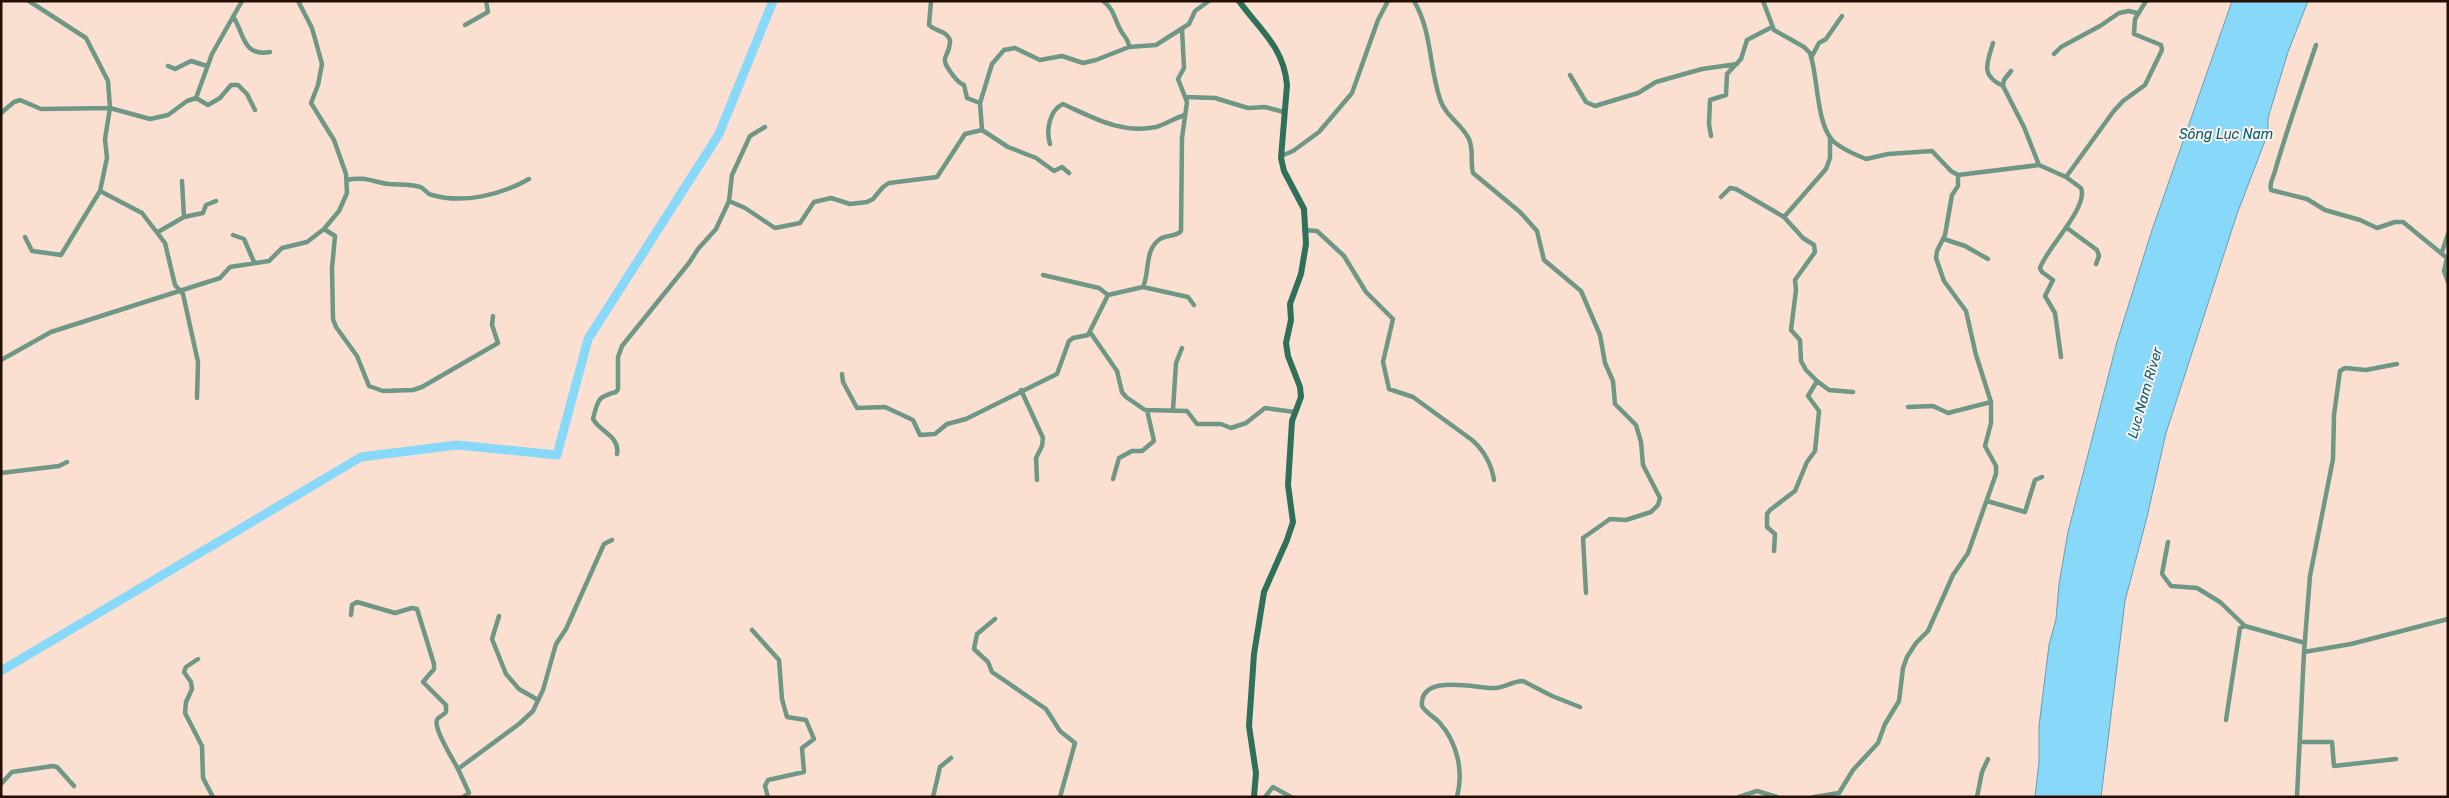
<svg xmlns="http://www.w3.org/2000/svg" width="2449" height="798" font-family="Rubik,sans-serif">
<rect width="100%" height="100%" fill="#fbe0d2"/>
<path fill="#88d8fa" stroke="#6a9bb0" d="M2232,1H2308L2288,52L2268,118V133L2237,214L2166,433L2147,517L2125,601L2101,797H2035L2039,762V726L2049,645L2056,619L2059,584L2068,532L2117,342L2151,233Z"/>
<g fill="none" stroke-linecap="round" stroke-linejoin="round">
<path stroke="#88d8fa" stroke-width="9" d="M1,671L361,457L457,445L557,455L588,339L719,134L773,1"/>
<path stroke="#6e9786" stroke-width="4.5" d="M29,1L86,38L108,81L110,108L105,139L107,158L100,191L142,213L165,243L175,285L183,294L198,362L197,398
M931,1L929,25C936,32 946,30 950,40C950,60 937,54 952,74C956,79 958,83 964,85L967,98L980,103
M1103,1C1114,9 1114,18 1120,29C1123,36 1129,39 1129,47
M1414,1C1432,31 1429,67 1440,99C1445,116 1461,123 1469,139C1474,151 1470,161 1473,173L1520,212L1537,231L1544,260L1581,291L1600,335L1605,363L1613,381L1615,404L1636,425L1641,442L1643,465L1660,498L1658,505L1651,512L1626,520L1610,519L1583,538L1586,593
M1763,1L1774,30L1804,47L1810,53C1818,76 1816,121 1832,140C1840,148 1856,155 1866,159L1888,154L1932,151L1951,171L1958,175L2039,165L2066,177L2081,188C2089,207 2046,249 2040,268L2042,272L2053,280L2045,296L2055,313L2061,357
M234,18C244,34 243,57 270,52
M465,25L488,12L486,1
M1993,43C1987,64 1980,75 2003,86
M2316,45C2302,87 2287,129 2275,171C2273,179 2269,182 2271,190L2307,199L2325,210L2360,220L2377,228L2395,222H2403L2447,258L2444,271L2448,282
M2054,54L2061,47L2100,26L2119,13L2129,11L2137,13
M1811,58L1819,43L1826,39L1842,16
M168,66L175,69L191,61L207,66
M2011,71L2004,80L2003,86L2024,127L2039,165
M1570,75L1586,102L1595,106L1638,93L1656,82L1702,69L1737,64
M1186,97L1215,98L1248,108L1265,107L1284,112
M196,98L208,105L220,98L231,85H238L247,94L255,110
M1,113L14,102L20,100L41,109L110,108L150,119L168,115L187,101L196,98L212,54L242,1
M1711,136L1709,124L1710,100L1726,95L1727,74L1741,59L1747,40L1772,27
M1050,144C1046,131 1049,110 1063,104C1094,118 1121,134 1156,127C1166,124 1175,118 1185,115
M1281,156L1293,151L1319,132L1352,93L1378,20L1388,1
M1069,173L1062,167L1054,171L1036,158L1008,147L982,130L980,103L992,64L1004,50L1015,48L1040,60L1062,56L1083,63L1096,60L1129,47L1156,45L1189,24L1195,11L1209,1
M2066,177L2113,112L2123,101L2145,85L2162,50L2161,45L2134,34L2135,19L2146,1
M347,180C363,176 374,182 389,184C399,185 410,184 420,187C425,188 426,194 432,195C463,204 501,195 529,179
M182,181L184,217
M1721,197L1730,188L1736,189L1784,217L1803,238L1814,245L1815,252L1795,280L1796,290L1791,330L1800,340L1801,361L1806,370L1817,381L1829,390L1853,392
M729,201L732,175L750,136L765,127
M1784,217L1826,169L1830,158V138
M2067,228L2097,250L2099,256L2096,264
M324,229L335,236L332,268L333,319L336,327L357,356L369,386L383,391L413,390L422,387L498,343L492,325L493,316
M1305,230L1317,231L1344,256L1366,292L1393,319L1383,362L1389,389L1413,397L1472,440C1483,449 1492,465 1494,480
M158,232L184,217L203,213L206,205L216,201
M233,235L244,239L254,262
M25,237L32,251L61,255L100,191
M1944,239L1965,246L1988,259
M2442,252L2448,234
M1043,275L1099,288L1108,295
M1143,287L1188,297L1194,305
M1090,332L1117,371L1122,392L1126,397L1145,410L1187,411L1197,424H1221L1231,428L1246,423L1265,408L1295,412
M1,360L51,332L220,278L230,267L269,261L282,248L307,242L324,229L339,211L347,193L346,174L334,140L311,103L318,85L322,64L312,28L298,1
M2397,364L2366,370L2345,368L2340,371L2334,415L2333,459L2310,576L2304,652L2351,644L2448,619
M842,374L843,382L857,408L885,407L913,420L920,435L935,434L947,424L966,419L1057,374L1069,341L1073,338L1088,335L1108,295L1143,287C1150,272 1144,250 1160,239C1166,235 1176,237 1181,231L1182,138L1187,102L1178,79L1184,68L1182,29
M1021,390L1043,438L1042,446L1036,458L1037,480
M1908,407L1933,406L1948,413L1991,402
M1173,410L1176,363L1182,348
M617,454C620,436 600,432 593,419C598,400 597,397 616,392L618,389V357L622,346L689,263L698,249L716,229L729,201L745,208L775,228L800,223L814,202L831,198L850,204L867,202L873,199L883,187L889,183L937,177L965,134L982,130
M1,473L59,466L67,462
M1113,479L1119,458L1132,451H1142L1154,441L1147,410
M1987,501L2025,512L2035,480L2042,477
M2168,542L2162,574L2171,586L2197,588L2220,602L2245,626L2305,643
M1774,551L1775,534L1767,527V514L1770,510L1795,491L1807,462L1815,451L1819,411L1808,396L1817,381
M351,615L352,605L357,602L395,613L412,608L417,609L434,664V669L423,682L446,705V712C444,715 438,717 437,720C433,728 454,761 458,769
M499,616L492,639L506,674L519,689L538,700
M995,619L977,634L974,649L988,662L992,672L1046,709L1060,731L1075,743L1060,797
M752,630L779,660L782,699L787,717L806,720L814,739L802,748L804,772L768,780L765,786L768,797
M198,659L186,667L184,672L191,682L192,689L186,702L185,713L202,746L203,778L213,797
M2226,720L2240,628L2245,626
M2301,742H2332L2334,766L2396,759
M1,784L12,772L53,766L57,767L74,786
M463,797L469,793L458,769L519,724L533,711L543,690L556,644L566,629L604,544L612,540
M933,797L940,767L951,758
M1265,797L1273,787L1291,797
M1457,797C1464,771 1457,742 1439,722C1434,717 1425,712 1422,706C1419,673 1475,688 1492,688C1503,689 1512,681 1523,681L1552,696L1580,707
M1739,797L1757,791L1777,797
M1814,797L1839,793L1853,770L1878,743L1885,724L1899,701L1903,668L1907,657L1916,643L1928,631L1953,575L1968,553L1996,474V466L1985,446L1991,423V402L1976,355L1966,311L1944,281L1936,258L1937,251L1945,235L1952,195L1958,186V175
M1977,797L1982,772L1988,759
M2297,797L2304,652"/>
<path stroke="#2e7059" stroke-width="6" d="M1239,1C1259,29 1284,47 1287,85L1281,158L1284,171L1304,209L1306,244L1301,274L1290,304L1291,320L1286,343L1288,356L1300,387L1301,397L1292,421L1288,485L1293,522L1287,540L1264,592L1254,654L1249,726L1256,773L1254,797"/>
</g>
<g text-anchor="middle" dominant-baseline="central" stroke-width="4" stroke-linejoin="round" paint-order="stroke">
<g font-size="14" font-style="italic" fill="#015e7a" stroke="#fef0e9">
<text x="2226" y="134">Sông Lục Nam</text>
<text transform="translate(2145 393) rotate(-74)">Lục Nam River</text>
</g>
</g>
<rect width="2449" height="798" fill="none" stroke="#250e03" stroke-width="5"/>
</svg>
